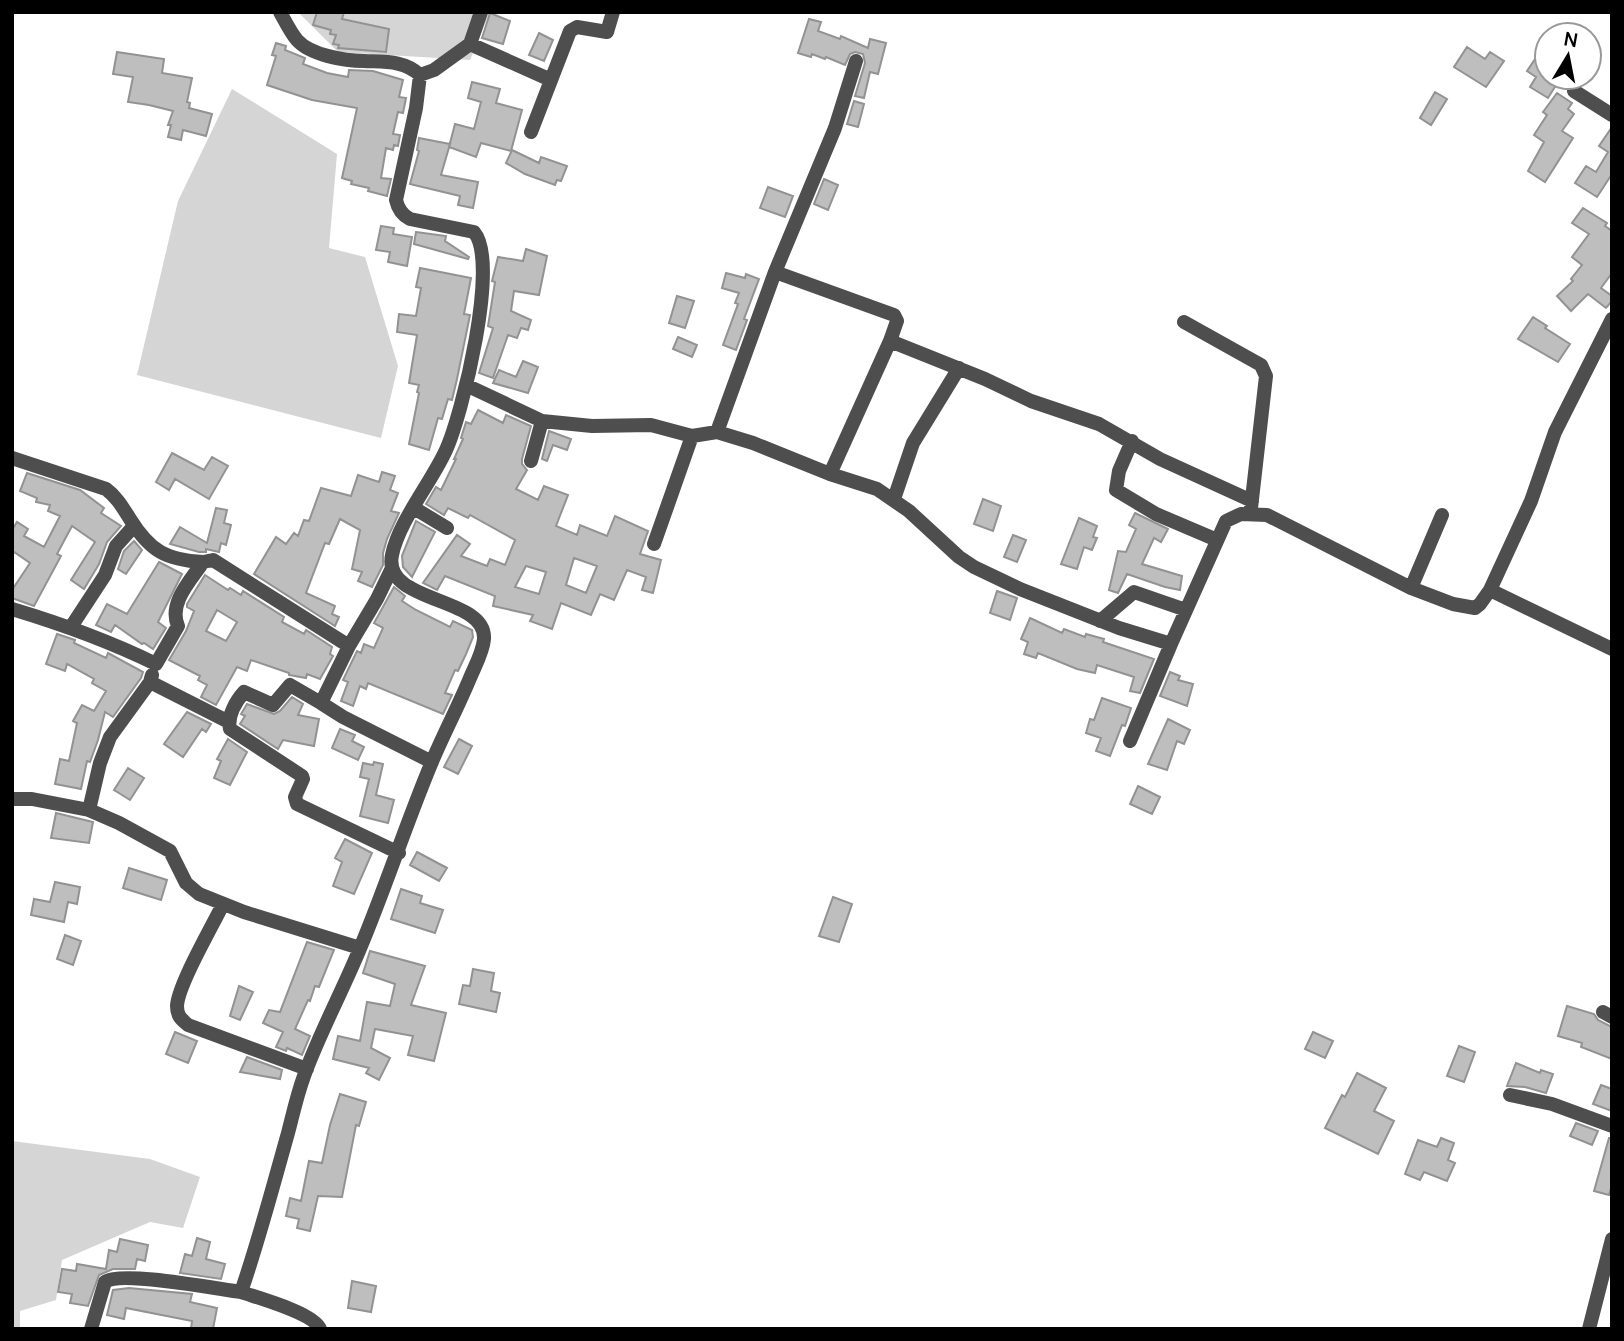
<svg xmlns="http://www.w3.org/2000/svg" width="1624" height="1341" font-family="Manrope,sans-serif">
<rect width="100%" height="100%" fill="#fff"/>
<path fill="#d5d5d5" d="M298,12H490L470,60L338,52Z
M232,89L337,154L329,248L365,257L398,366L381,438L137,375L178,201Z
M12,1141L150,1159L200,1177L183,1228L150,1222L62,1260L56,1300L20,1311V1329H12Z"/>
<path fill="#bebebe" stroke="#929292" stroke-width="2" fill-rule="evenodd" d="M317,12H344L342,19L389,29L386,52L338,48L339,45L333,44L336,35L330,34L331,30L313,25Z
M490,13L510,21L503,44L482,38Z
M809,19L821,22L818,31L840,39L841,36L868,48L870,39L886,43L878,74L870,72L864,98L855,96L865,63L863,54L855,52L850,54L845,65L826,57L825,59L812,54L811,57L798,53Z
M539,33L553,40L544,61L529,55Z
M276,43L286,46L285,50L305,58L303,64L327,73L348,77L349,70L373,71L403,80L399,97L406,98L403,113L398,112L393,134L400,135L398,146L394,145L393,150L386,148L381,178L391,179L387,196L368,191L369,188L351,184L352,181L342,178L357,108L312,100L267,85L276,56L272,55Z
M1467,47L1485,59L1490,52L1504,61L1486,87L1454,67Z
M117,52L164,59L162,73L192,78L187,102L190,103L189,108L212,114L206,136L183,130L181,140L168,137L171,125H168L173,111L149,105L128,102L133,77L113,74Z
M1537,56L1546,61L1547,59V77L1558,82L1548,98L1530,87L1536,77L1527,71Z
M472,82L500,89L496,103L522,110L511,151L481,143L476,157L449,147L455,124L474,129L481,102L468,98Z
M1435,92L1447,99L1431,125L1420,118Z
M1557,93L1572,103L1568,109L1574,114L1562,131L1573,138L1545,182L1528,171L1544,142L1534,135L1547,115L1543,112Z
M854,101L864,104L858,127L847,124Z
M1612,127V174L1597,197L1575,183L1586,166L1596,172L1608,152L1599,146Z
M419,138L450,144L441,175L478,182L473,208L458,205L460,196L410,184L419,151L417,150Z
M512,150L539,163L541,157L567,166L561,181L557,180L555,185L525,174L506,163Z
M824,179L838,185L828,210L814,204Z
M768,187L793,196L785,217L760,208Z
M1583,208L1607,223L1605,226L1612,231V273L1601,288L1612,296V301L1606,308L1588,294L1571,311L1557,296L1573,281L1571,279L1582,265L1572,257L1589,234L1572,223Z
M381,226L394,228L393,234L412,237L407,266L388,262L390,252L376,250Z
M416,232L446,236L445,241L469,257L468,259L414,244Z
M526,249L547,256L539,295L514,291L511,311L531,320L528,330L521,328L517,338L508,335L493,378L479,373L493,328L488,326L495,282L492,281L498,257L523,261Z
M420,268L471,278L464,314L470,315L457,379L452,400L448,399L442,419L438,418L429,450L409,444L419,393L417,392L419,385L409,383L417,335L397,332L399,314L416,316L421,288L416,287Z
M726,273L745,278L746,274L759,279L744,319L747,320L736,350L723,345L738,304L735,303L739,293L722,288Z
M677,296L694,301L685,328L669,323Z
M1533,317L1547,326L1545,328L1570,344L1558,362L1518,339Z
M678,337L697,345L692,357L673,349Z
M523,361L538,367L528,393L493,383L499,370L516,377Z
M478,410L503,423L506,415L531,426L522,459V464L527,470L516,489L538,500L544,486L568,495L556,526L577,535L580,525L607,536L615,516L648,531L640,554L661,560L653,593L642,590L646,577L627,570L614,600L600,594L591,615L561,603L552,629L530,621L533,615L493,606L495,596L445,576L437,590L423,583L457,535L470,544L461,556L487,566L490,559L505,565L515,540L470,515L468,518L448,508L444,515L426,504L436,487L441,490L456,459H454L463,439L461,438L466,422L471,424ZM574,558L597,566L586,593L566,585ZM526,566L546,572L539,594L515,587Z
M549,431L571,439L567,450L553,445L547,461L542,459Z
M172,453L204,470L212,457L228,466L209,499L175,479L169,490L156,482Z
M382,472L395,476L390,490L398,493L391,511L399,513L387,539L383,553V565L372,587L358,581L362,572L352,569L360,530L340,519L329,544L325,543L306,593L335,606L332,614L339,617L335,626L254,574L276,537L286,544L294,533L298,536L304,520L309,521L321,488L351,496L358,475L379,482Z
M27,473L80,490L104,508L101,513L121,526L107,542L99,564L84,589L71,580L95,542L72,526L57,554L61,556L34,606L12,598V590L30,563L14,552L12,555V530L17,522L28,529L24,536L44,547L60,516L48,511L50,505L36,502L37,498L20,491Z
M983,499L1001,506L993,531L974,524Z
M216,508L227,510L224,523L231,525L226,545L221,543L219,552L206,549V552H199L170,544L180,527L207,543Z
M1135,513L1168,529L1161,542L1154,538L1142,564L1182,576L1180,590L1165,587L1127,574L1118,593L1109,590L1118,551L1126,552L1136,529L1129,525Z
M1079,518L1097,526L1093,537L1097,538L1092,550L1084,547L1077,569L1061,564Z
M416,521L435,532L412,577L403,567L402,556Z
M1013,535L1026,540L1017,562L1004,557Z
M134,541L142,550L126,574L118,569L124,551Z
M159,562L182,574L158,622L166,628L153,649L144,643L142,644L115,625L111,632L96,625L107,604L127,614Z
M205,575L228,590L230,588L241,595L243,591L284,617L282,622L304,634L306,630L332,647L330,654L333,656L320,679L307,674L306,678L289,675V673L251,660L247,671L237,667L216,705L201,697L207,685L198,680L200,676L169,660L186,631L194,611L187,607V604ZM217,610L237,622L226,641L206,631Z
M394,587L405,596L402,601L416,610L450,627L453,621L472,630L473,637L466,654L458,671L455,670L445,693L452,695L443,714L368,683L366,689L360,686L353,706L341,701L348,682L343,680L357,651L361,653L364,644L374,648L383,628L374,623Z
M997,591L1017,598L1010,620L990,613Z
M1030,618L1062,633L1064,629L1085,637L1086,634L1104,639L1103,642L1154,659L1140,693L1130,691L1134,677L1097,665L1095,673L1077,669L1038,653L1036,658L1024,654L1028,642L1021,639Z
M57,634L75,640L74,643L106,658L108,653L143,672L141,678L113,717L105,712L98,740L90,762L87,761L81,789L55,784L60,759L69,761L77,723L73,721L82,705L94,711L106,691L92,683L94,679L67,664L65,671L46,664Z
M1170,672L1180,676L1178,680L1193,684L1187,706L1160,696Z
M292,697L303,704L298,715L319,719L314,746L283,740L278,749L240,724L245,716L241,714L247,704L274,714L280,711Z
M1102,698L1131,708L1125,726L1122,725L1110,756L1096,751L1101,738L1086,733L1090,719L1094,720Z
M187,712L211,724L206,732L202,729L183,757L164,744Z
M1168,719L1190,730L1184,744L1177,741L1167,770L1148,764Z
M340,729L355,735L352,741L364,747L358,760L332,748Z
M228,739L247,752L230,785L214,778L221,761L217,759Z
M459,739L472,746L458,774L444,767Z
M374,762L383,764L376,795L394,800L388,823L360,816L369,779L360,777L363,763L373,765Z
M128,768L144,778L130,800L114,790Z
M1138,786L1160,797L1152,814L1130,804Z
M56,813L93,822L89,843L51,838Z
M345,839L372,853L354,894L333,886L342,862L335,858Z
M417,852L447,868L439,881L410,865Z
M129,868L167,880L161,900L123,888Z
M55,882L80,887L77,904L68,902L64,922L31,915L34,899L50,902Z
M401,889L422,896L420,903L443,910L435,933L391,919Z
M833,897L852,904L839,942L819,936Z
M65,935L81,941L73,965L57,959Z
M307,942L334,950L319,987L315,986L310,1001L308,1000L295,1029L310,1036L302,1055L287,1048L286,1051L276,1047L283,1032L263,1023L269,1010L280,1012Z
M370,951L425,966L411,1005L446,1013L434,1061L408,1055L413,1036L375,1029L371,1048L390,1058L379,1080L366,1073L369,1068L333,1059L338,1036L360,1041L367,1002L390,1006L395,984L363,973Z
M473,969L494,973L491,991L500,993L496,1012L459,1004L463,985L470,986Z
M239,986L253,992L240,1020L230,1016Z
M1567,1006L1594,1014L1598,1020L1612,1027V1059L1581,1047L1582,1043L1558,1036Z
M175,1032L197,1041L188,1063L166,1054Z
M1313,1032L1333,1041L1325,1058L1305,1049Z
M1459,1046L1475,1052L1464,1082L1447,1076Z
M247,1057L282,1070L280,1079L240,1072Z
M1516,1063L1540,1073L1541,1070L1553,1074L1546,1093L1525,1087L1507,1086Z
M1357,1073L1386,1088L1374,1111L1394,1121L1378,1154L1325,1128L1342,1095L1345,1097Z
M1601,1085L1612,1089V1111L1593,1104Z
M340,1094L366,1102L359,1126L356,1125L342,1197L318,1196L310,1231L297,1228L299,1219L286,1216L290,1198L301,1201L309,1161L322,1163L330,1125Z
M1576,1123L1598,1131L1592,1145L1570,1136Z
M1441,1138L1454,1143L1448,1160L1455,1163L1447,1181L1424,1172L1420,1180L1405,1174L1418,1140L1437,1147Z
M1609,1138H1612V1185L1609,1195L1594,1191Z
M197,1238L210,1242L206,1259L225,1264L221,1279L180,1273L185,1254L192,1256Z
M120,1239L148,1245L145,1261L137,1259L135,1269H113L99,1275L88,1306L70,1303L72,1294L58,1292L62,1269L76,1271L77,1264L106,1269L109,1250L117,1252Z
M352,1281L376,1286L371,1312L348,1308Z
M129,1288L192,1294L190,1302L217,1308L213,1329H191L192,1321L126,1308L124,1319L107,1315L113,1290Z"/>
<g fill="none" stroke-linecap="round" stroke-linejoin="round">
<path stroke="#4e4e4e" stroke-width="14" d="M280,12C285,21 291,33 297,40C310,55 345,61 364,61C384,62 404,60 420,75L416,108L396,200C398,209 402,215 410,219L474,232C500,262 462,415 446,450C431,483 399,521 392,555C382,604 487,596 484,639C483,652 475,666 470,678C458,707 443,735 431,764C406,824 386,886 361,946C343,990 320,1032 304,1076C297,1095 293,1114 288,1133C273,1186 259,1240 241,1292C258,1298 314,1313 320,1329
M470,44L551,80
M420,75L434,70L470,44L481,12
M1574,91L1612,115
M531,132L570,31L577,27L607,32L613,12
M775,272L894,315L897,321L890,341
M1184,322L1261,365L1266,376L1251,508
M468,386L542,421L592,426L651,425L692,436L717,432L753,443L830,474L877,489L909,511L959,557L974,567L1020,589L1119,628L1171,644L1226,521L1241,514L1267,515L1411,588L1453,604L1475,608L1480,604L1490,590L1531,501L1555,432L1612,319
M717,432L775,272L835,128L856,61
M1132,441L1119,471L1116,490L1156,514L1217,540
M12,458L106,489C117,497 123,508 130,519C150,551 166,560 203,562
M531,461L542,421
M830,474L890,341L985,379L1031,401L1099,424L1160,459L1252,501
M894,499L913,443L959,368
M414,508L447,528
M654,544L692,436
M1411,588L1442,515
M1490,590L1612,649
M12,609C62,624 109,641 156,664L178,626C168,603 191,580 203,562L213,560L349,646L377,599L391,570
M1100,621L1134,592L1186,610
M71,627L105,575L116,546L134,526
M349,646L321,703L343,717L432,762
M152,675L150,682L229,722
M321,703L290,685L273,705L244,692C236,701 227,716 230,729L302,776L303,779L295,797L297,804L399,853
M1130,741L1171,644
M12,799H32L89,810L119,823L170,851L186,883L199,894L244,912L360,948
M89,810L100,763L110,737L150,682
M223,904C212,927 178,985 177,1006C177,1016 181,1019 188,1025L307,1069
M1603,1012L1612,1017
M1510,1095L1552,1104L1612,1126
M91,1329L105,1282C120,1270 217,1289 241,1292
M1589,1329L1612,1239"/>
</g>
<rect width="1624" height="1341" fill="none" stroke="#000000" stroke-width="28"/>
<g transform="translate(1568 56) rotate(10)"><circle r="33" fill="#ffffff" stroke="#999999" stroke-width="2"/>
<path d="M0-5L12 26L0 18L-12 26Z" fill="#000000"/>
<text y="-10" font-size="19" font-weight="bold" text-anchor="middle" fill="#000000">N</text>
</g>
</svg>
